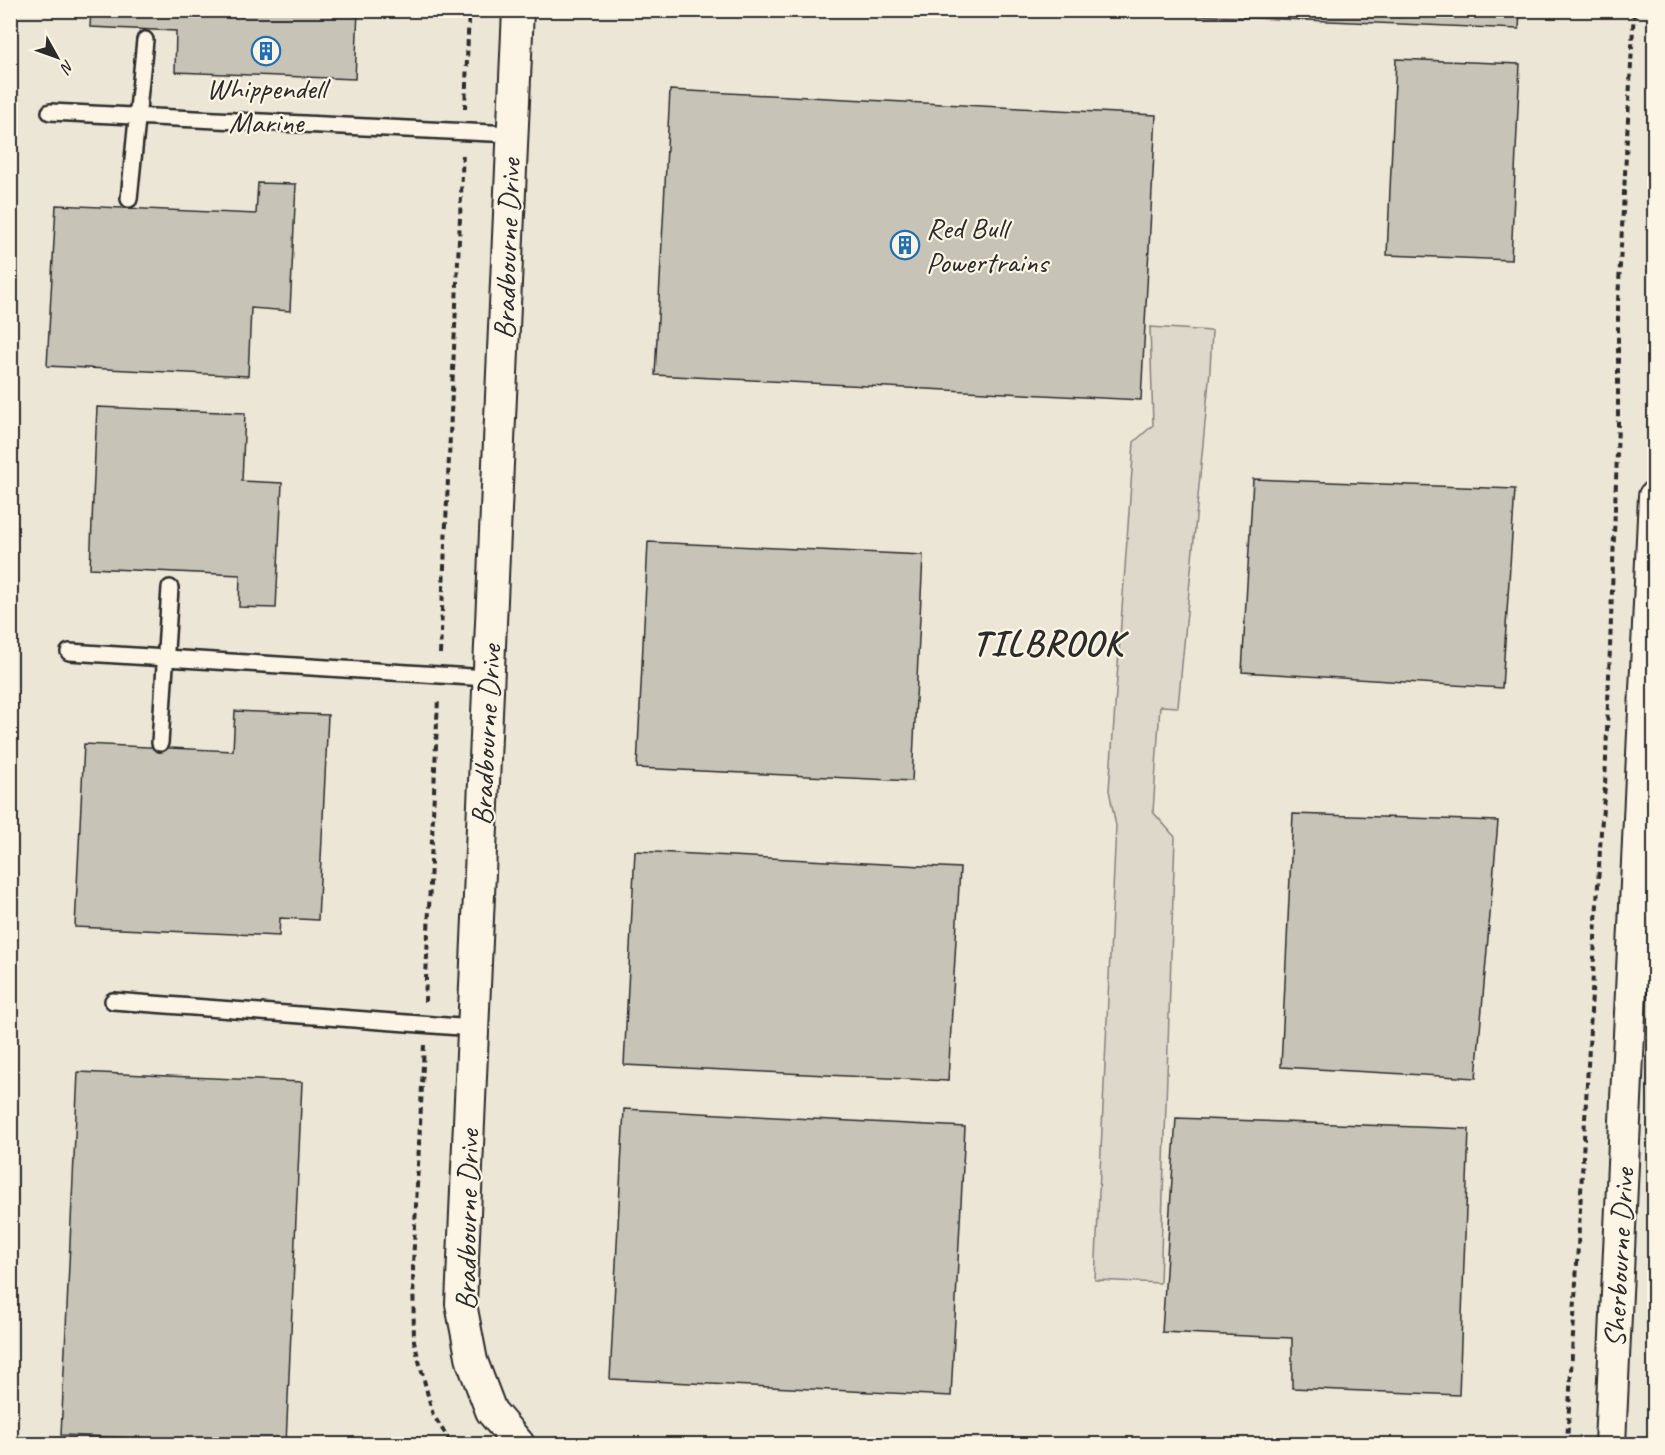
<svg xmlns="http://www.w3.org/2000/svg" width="1665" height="1455" font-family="Caveat,sans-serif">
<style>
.built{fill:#ece6d7}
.green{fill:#ded8ca;stroke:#84827a;stroke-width:1.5}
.building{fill:#c8c3b7;stroke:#2b2b2b;stroke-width:1.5}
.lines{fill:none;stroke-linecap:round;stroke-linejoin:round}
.lane-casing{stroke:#2b2b2b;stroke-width:20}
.street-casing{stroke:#2b2b2b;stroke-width:34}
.path{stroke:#2b2b2b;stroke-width:4;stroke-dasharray:6 4.5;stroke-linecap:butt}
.lane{stroke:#fcf5e5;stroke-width:15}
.street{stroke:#fcf5e5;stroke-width:30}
.labels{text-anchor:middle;stroke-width:4.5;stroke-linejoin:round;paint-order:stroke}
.poi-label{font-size:30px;fill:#2b2b2b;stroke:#fcf5e5}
.street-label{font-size:30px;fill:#2b2b2b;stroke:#fcf5e5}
.district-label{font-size:36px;font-weight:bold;letter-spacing:1.5px;fill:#2b2b2b;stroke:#fcf5e5}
</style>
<rect width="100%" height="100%" fill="#fcf5e5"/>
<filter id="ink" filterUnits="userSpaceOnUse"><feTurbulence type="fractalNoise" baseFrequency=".0167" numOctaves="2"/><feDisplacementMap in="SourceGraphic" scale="12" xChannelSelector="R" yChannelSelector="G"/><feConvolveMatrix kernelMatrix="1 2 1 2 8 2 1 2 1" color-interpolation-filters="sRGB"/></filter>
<g filter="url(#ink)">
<path class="built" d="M 16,11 L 1654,11 L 1654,1444 L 11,1444 L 11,754 Z"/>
<path class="green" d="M 1150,327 L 1212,331 L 1210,370 L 1178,707 L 1160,706 L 1153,812 L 1175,837 L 1160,1283 L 1095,1280 L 1116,826 L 1109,790 L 1134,442 L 1153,425 Z"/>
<path class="building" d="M 91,10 L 358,10 L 355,79 L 175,72 L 176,31 L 90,27 Z
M 1186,10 L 1520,10 L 1519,29 L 1186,15 Z
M 1396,59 L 1520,64 L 1511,260 L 1387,255 Z
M 670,90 L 1156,115 L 1141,400 L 655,375 Z
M 258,183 L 296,184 L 290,311 L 251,308 L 248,376 L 47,366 L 56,205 L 256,214 Z
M 97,407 L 245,413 L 242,481 L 282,483 L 276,608 L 239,607 L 240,575 L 90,568 Z
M 1253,479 L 1515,489 L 1502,688 L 1242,672 Z
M 648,542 L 923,555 L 912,781 L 637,768 Z
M 235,711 L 328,715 L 318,920 L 280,918 L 279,936 L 75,927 L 84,744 L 233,751 Z
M 1293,814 L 1498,821 L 1476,1078 L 1281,1067 Z
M 635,851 L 960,868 L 948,1081 L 624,1065 Z
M 78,1072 L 302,1082 L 286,1444 L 61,1435 Z
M 624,1109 L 965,1127 L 951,1396 L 610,1379 Z
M 1176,1118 L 1469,1129 L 1459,1395 L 1292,1388 L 1292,1338 L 1162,1332 Z"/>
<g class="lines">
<g class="lane-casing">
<path id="lane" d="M 50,112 L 512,134
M 129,199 L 145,40
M 69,652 L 488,678
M 160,743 L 170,588
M 113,1001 L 473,1028"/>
</g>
<g class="street-casing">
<path id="street" d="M 518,10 L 461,1304 L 472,1361 L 491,1411 L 519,1444
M 1610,1444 L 1654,496"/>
</g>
<path class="path" d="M 465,109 L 469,10
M 440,654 L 463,152
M 425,1002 L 438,698
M 424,1045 L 413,1265 L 414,1341 L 433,1415 L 452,1444
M 1567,1444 L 1601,831 L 1605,786 L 1618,425 L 1618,301 L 1634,10"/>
<use href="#lane" class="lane"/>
<use href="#street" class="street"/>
</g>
</g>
<defs>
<g id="building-ring" transform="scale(1.5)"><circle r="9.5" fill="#fcf5e5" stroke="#1f6fb2" stroke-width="1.5"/><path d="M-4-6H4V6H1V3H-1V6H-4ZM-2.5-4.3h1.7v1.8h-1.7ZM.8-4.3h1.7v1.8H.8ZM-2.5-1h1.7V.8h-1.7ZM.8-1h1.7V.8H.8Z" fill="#1f6fb2"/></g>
</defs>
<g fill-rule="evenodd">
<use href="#building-ring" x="266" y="51"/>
<use href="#building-ring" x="905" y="245"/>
</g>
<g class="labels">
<g class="poi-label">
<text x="266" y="98">Whippendell<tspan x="266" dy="34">Marine</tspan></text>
<text x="926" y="238" text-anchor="start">Red Bull<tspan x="926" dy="34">Powertrains</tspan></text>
</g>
<g class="street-label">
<text transform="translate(507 249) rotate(-88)" y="10">Bradbourne Drive</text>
<text transform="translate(486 735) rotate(-87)" y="10">Bradbourne Drive</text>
<text transform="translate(467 1220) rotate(-89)" y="10">Bradbourne Drive</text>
<text transform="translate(1619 1258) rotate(-87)" y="10">Sherbourne Drive</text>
</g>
<g class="district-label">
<text x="1048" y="655">TILBROOK</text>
</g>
</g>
<rect width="1665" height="1455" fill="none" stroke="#fcf5e5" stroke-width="36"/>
<rect x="18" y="18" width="1629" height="1419" fill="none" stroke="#2b2b2b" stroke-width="2" filter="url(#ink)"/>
<g transform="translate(57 57) rotate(130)" stroke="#fcf5e5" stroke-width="4.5" paint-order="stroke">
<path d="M0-4.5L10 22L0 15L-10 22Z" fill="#2b2b2b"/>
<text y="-9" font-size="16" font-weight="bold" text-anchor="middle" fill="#2b2b2b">N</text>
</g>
</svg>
